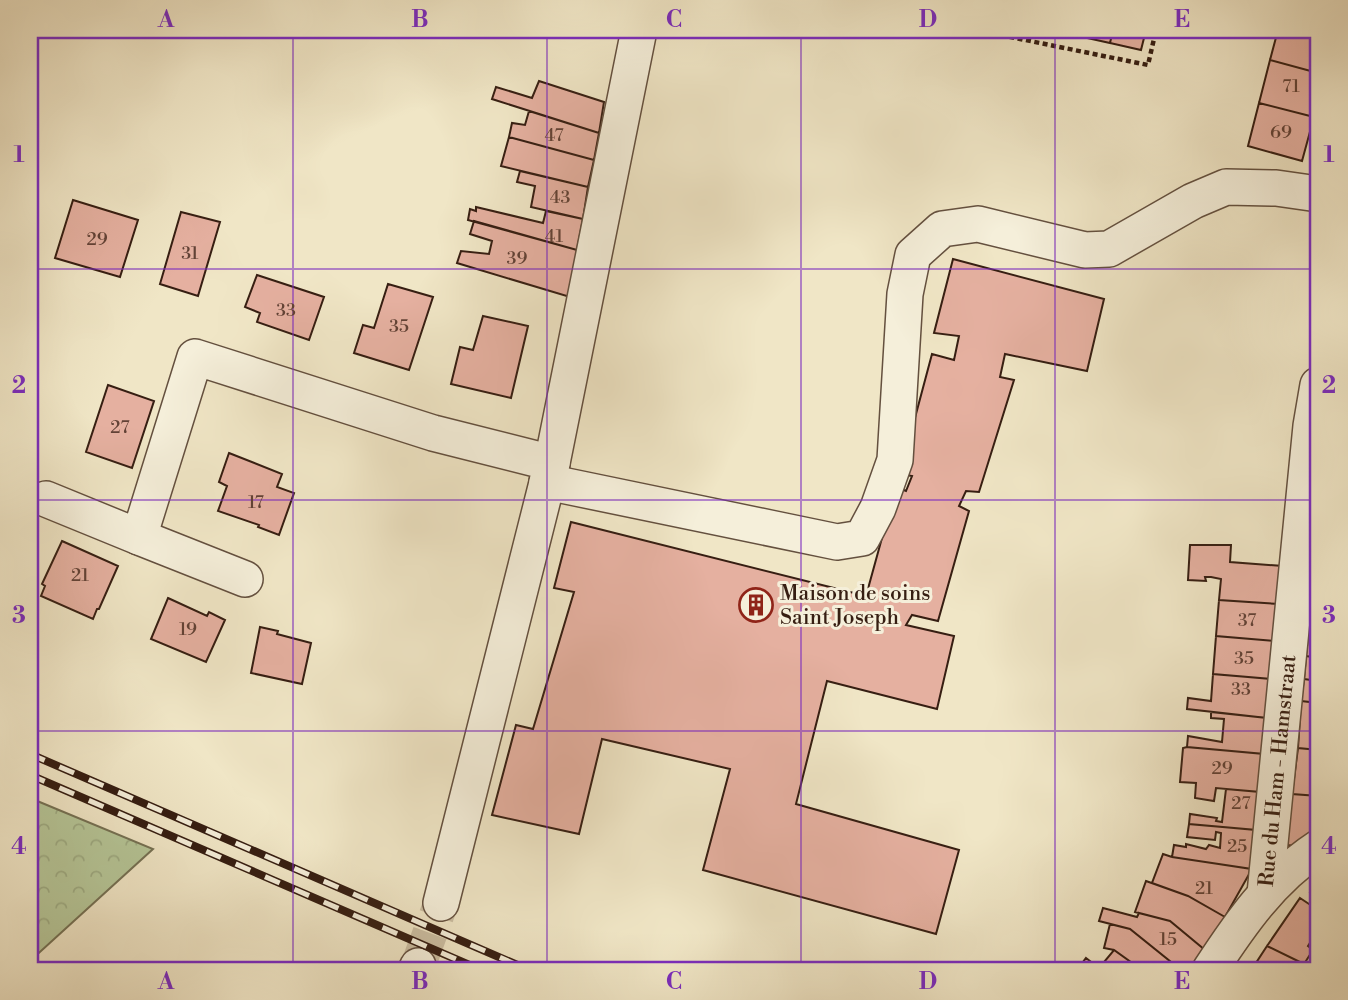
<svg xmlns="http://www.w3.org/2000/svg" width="1348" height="1000" font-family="'Libre Bodoni',serif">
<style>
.forest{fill:url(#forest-crowns);stroke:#767255;stroke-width:2}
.building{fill:#e5b0a0;stroke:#361e12;stroke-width:2}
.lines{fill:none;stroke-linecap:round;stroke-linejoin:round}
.minor-tunnel{stroke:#cbbea2;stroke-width:35;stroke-dasharray:35 18;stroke-linecap:butt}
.minor-casing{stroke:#64503f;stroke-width:38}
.path{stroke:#361e12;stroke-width:4.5;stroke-dasharray:5 3.5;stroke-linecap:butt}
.minor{stroke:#f5efda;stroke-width:35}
.rail-casing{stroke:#361e12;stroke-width:8}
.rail{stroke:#f5efda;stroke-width:5;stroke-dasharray:16;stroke-linecap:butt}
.grid{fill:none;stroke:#7b2cbf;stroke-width:2;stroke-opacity:0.55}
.labels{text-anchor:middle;stroke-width:6;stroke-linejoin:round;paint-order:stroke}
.number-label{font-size:18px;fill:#624236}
.poi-label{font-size:21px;fill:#361e12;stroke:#f5efda;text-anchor:start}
.street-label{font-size:21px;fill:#361e12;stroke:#f5efda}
.neatline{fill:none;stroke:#7b2cbf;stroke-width:2.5}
.grid-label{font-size:23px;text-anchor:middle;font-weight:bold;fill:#7b2cbf}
</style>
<defs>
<pattern id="forest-crowns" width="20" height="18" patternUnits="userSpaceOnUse" patternTransform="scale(1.75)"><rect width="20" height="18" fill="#b6c698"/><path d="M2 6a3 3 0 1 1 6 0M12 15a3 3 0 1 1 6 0" fill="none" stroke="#9daa82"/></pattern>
</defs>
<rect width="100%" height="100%" fill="#f0e6c6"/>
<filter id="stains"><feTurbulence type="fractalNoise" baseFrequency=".00286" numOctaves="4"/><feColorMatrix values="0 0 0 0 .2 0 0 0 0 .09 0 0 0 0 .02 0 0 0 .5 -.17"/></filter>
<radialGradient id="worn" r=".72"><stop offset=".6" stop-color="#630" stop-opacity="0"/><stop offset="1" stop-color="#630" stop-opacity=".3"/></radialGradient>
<path class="forest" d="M 30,798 L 153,849 L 30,961 Z"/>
<path class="building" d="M 1050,30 L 1079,30 L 1078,36 Z
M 1079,30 L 1113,30 L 1110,43 L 1078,36 Z
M 1113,30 L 1146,30 L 1141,50 L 1110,43 Z
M 1278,30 L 1318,30 L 1318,73 L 1270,60 Z
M 1270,60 L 1318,73 L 1318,100 L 1314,117 L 1259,103 Z
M 539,81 L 604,102 L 599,133 L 492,99 L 496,87 L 532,98 Z
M 1259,103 L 1314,117 L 1302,161 L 1248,146 Z
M 529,111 L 599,133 L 594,160 L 509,137 L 512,123 L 525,125 Z
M 509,137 L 594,160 L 588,187 L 501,166 Z
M 520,171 L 588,187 L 583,219 L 531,207 L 535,186 L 517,182 Z
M 73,200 L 138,220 L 120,277 L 55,258 Z
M 476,207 L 543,223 L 546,211 L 583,219 L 577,250 L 468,220 L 470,209 L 476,211 Z
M 181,212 L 220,222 L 198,296 L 160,284 Z
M 474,221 L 577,250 L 570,297 L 457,263 L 461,251 L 489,254 L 492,241 L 470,234 Z
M 953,259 L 1104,299 L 1087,371 L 1005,354 L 1000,377 L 1014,380 L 979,492 L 966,491 L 959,506 L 969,511 L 938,621 L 912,615 L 906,625 L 954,636 L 937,709 L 827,681 L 796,804 L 959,850 L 936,934 L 703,870 L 730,769 L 602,739 L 579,834 L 492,815 L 516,725 L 533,729 L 574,592 L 554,588 L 571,522 L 866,596 L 896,487 L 906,491 L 912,476 L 900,474 L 932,354 L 954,360 L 959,336 L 934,333 Z
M 257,275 L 324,297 L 309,340 L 257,322 L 260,313 L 245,307 Z
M 388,284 L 433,297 L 409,370 L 354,353 L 363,325 L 374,328 Z
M 483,316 L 528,326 L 511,398 L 451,384 L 460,347 L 473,350 Z
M 108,385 L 154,401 L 132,468 L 86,452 Z
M 229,453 L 282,474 L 277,487 L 294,493 L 279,535 L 258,527 L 259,525 L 218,511 L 227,486 L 219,482 Z
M 62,541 L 118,566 L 99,609 L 97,609 L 93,619 L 41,596 L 45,586 L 42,584 Z
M 1190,545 L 1231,545 L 1230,562 L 1283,566 L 1279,604 L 1219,600 L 1221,579 L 1211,577 L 1205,577 L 1206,581 L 1188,580 Z
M 1316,565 L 1318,565 L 1318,611 L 1311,610 Z
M 168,598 L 207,616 L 209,612 L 225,620 L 206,662 L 151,639 Z
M 1219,600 L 1279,604 L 1275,641 L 1216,636 Z
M 1311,610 L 1318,611 L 1318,658 L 1306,656 Z
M 260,627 L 278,631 L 277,634 L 311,643 L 302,684 L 251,673 Z
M 1216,636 L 1275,641 L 1271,679 L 1213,674 Z
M 1306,656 L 1318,658 L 1318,681 L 1304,679 Z
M 1213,674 L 1271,679 L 1267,718 L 1187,709 L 1188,698 L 1211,701 Z
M 1304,679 L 1318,681 L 1318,703 L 1301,701 Z
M 1301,701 L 1318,703 L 1318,750 L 1298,748 Z
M 1211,712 L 1267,718 L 1264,754 L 1187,747 L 1188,736 L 1222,742 L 1224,719 L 1211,718 Z
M 1187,747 L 1264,754 L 1260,792 L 1216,788 L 1214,801 L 1195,798 L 1196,783 L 1180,782 L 1183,748 Z
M 1298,748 L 1318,750 L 1318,796 L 1292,794 Z
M 1226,789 L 1260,792 L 1256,830 L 1189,824 L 1190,814 L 1217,818 L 1216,821 L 1222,822 Z
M 1292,794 L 1318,796 L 1318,838 L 1305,847 L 1286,845 Z
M 1189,824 L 1256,830 L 1252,869 L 1172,857 L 1174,845 L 1186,847 L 1186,844 L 1206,849 L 1209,845 L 1220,848 L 1221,833 L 1216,832 L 1215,840 L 1187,837 Z
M 1163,854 L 1172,857 L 1252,869 L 1225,917 L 1188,896 L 1152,883 Z
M 1316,866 L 1318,867 L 1318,894 L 1310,892 Z
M 1146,881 L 1188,896 L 1225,917 L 1205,950 L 1170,921 L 1135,912 Z
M 1300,898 L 1318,910 L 1318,930 L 1308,946 L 1313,950 L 1304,964 L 1267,946 Z
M 1103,908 L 1137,917 L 1139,913 L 1170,921 L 1205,950 L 1188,970 L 1181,970 L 1130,929 L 1099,921 Z
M 1110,924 L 1130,929 L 1181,970 L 1142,970 L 1114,950 L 1104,948 Z
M 1267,946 L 1304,964 L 1313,970 L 1261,970 L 1254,966 Z
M 1114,950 L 1142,970 L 1102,970 L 1099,968 Z
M 1086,958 L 1099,968 L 1102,970 L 1077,970 Z"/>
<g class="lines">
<path class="minor-tunnel" d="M 418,966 L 441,903"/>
<g class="minor-casing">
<g id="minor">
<path d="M 547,482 L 837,542 L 862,538 L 878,508 L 895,460 L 905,294 L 913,255 L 942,229 L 978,224 L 1085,250 L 1109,249 L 1193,201 L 1226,187 L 1276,188 L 1318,194"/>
<path d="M 46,499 L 139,537 L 195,357 L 433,433 L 552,463"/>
<path d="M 139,537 L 245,579"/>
<path id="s1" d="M 1265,894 L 1311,426 L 1318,385"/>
<path d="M 441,903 L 552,463 L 639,30"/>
<path d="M 416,970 L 418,966"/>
<path d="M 1210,970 C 1240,924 1271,879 1318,848"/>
</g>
</g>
<path class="path" d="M 976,30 L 1148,65 L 1156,30"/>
<use href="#minor" class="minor"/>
<g class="rail-casing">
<path id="rail" d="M 30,754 L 529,970
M 30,775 L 481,970"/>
</g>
<use href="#rail" class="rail"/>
</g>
<path class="grid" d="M 293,30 L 293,970M 547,30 L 547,970M 801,30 L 801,970M 1055,30 L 1055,970M 30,269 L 1318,269M 30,500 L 1318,500M 30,731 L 1318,731"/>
<defs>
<g id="building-ring" transform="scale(1.75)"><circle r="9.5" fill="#f5efda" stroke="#8f2418" stroke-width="1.5"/><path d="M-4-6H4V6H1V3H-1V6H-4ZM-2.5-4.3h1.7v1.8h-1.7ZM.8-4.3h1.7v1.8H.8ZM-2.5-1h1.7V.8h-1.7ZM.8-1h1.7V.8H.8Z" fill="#8f2418"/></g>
</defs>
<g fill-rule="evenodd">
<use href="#building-ring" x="756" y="605"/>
</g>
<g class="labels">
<g class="number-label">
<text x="1291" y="92">71</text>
<text x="1281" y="138">69</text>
<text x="554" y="141">47</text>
<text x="560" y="203">43</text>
<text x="554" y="242">41</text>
<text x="97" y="245">29</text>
<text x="190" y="259">31</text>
<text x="517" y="264">39</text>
<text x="286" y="316">33</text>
<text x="399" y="332">35</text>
<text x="120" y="433">27</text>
<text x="256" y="508">17</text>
<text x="80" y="581">21</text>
<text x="1247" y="626">37</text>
<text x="188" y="635">19</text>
<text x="1244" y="664">35</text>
<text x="1241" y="695">33</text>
<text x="1222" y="774">29</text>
<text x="1241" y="809">27</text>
<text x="1237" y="852">25</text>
<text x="1204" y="894">21</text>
<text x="1168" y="945">15</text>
</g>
<g class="poi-label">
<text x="780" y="600">Maison de soins<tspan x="780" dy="24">Saint Joseph</tspan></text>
</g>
<g class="street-label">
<text dy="7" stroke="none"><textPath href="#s1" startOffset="124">Rue du Ham - Hamstraat</textPath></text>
</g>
</g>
<rect width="1348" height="1000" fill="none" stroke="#f0e6c6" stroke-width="77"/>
<rect x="38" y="38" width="1272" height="924" class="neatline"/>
<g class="grid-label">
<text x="166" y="27">A</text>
<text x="420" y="27">B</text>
<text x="674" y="27">C</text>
<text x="928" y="27">D</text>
<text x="1182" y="27">E</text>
<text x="19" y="162">1</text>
<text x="1329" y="162">1</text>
<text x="19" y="393">2</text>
<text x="1329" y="393">2</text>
<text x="19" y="623">3</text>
<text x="1329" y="623">3</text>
<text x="19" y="854">4</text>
<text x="1329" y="854">4</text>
<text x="166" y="989">A</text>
<text x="420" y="989">B</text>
<text x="674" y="989">C</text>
<text x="928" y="989">D</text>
<text x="1182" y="989">E</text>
</g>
<rect width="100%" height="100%" filter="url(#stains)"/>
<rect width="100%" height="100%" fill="url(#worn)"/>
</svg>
